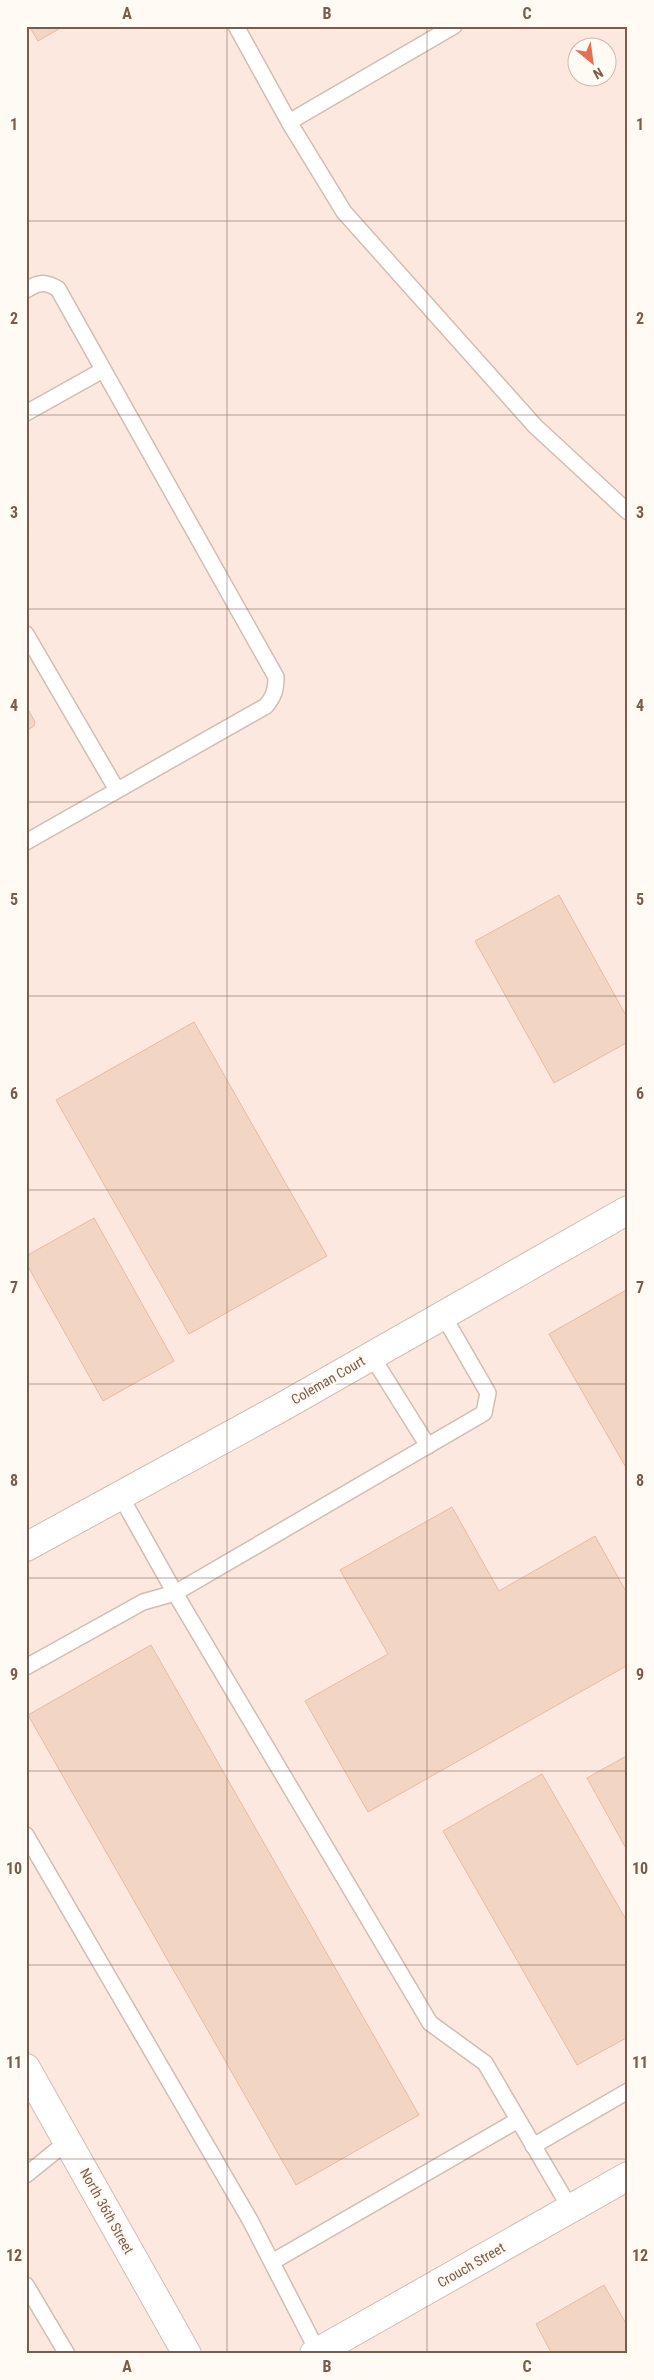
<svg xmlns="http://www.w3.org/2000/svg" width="654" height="2380" font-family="'Roboto Condensed',sans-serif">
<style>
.commercial{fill:#fde8e0;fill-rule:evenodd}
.building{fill:#f3d5c3;stroke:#e6bba3}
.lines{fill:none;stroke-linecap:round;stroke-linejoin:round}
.service-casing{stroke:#d1beb0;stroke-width:18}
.minor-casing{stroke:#d1beb0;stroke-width:30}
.service{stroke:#fff;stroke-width:15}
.minor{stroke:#fff;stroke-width:28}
.grid{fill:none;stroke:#7a5c4d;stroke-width:1;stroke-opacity:0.55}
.labels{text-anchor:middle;stroke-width:5;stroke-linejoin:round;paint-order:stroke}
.street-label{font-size:14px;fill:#7a5c4d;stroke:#fffaf3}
.neatline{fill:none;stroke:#7a5c4d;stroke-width:2}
.grid-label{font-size:16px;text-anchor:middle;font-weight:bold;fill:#7a5c4d}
</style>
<rect width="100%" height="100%" fill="#fdf6ec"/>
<path class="commercial" d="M 26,26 L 628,26 L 628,2354 L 26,2354 ZM 576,48 L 606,48 L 606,78 L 576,78 Z"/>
<path class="building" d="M 29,26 L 64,26 L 38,41 Z
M 26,706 L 35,722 L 34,726 L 26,731 Z
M 559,895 L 628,1019 L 628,1042 L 554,1083 L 475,941 Z
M 194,1022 L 327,1256 L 189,1334 L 56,1100 Z
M 94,1218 L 174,1361 L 103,1401 L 26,1263 L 26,1256 Z
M 628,1289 L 628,1471 L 549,1334 Z
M 452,1507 L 499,1591 L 595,1536 L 628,1595 L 628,1665 L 368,1812 L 305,1701 L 388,1654 L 340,1570 Z
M 151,1645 L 419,2115 L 296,2185 L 28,1715 Z
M 628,1755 L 628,1852 L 587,1778 Z
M 542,1774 L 628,1923 L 628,2037 L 577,2065 L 443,1831 Z
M 604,2285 L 628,2327 L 628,2354 L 552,2354 L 536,2324 Z"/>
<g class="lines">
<g class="service-casing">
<path id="service" d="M 236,26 L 289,122 L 344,212 L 535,426 L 628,512
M 289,122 L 454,26
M 26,290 C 39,282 45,281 58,289 L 276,677 C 276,690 274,696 266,706 L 26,842
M 26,413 L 103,370
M 26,634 L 117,790
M 371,1355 L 428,1446
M 120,1495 L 175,1593 L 430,2023 L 485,2063 L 570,2208
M 26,1667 L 143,1602 L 175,1593 L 484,1413 L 488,1393 L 443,1315
M 26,1835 L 250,2220 L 318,2352
M 533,2146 L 628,2091
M 26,2175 L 68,2141
M 272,2262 L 518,2120
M 26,2285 L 67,2354"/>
</g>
<g class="minor-casing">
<path id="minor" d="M 26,1547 L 282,1407 L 628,1210
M 26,2068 L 187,2354
M 314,2354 L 628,2176"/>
</g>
<use href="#service" class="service"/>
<use href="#minor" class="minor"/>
</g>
<path class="grid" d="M 227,26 L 227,2354M 427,26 L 427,2354M 26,221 L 628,221M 26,415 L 628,415M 26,609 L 628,609M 26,802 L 628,802M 26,996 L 628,996M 26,1190 L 628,1190M 26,1384 L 628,1384M 26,1578 L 628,1578M 26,1771 L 628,1771M 26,1965 L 628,1965M 26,2159 L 628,2159"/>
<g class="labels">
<g class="street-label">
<text transform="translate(328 1380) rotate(-30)" y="5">Coleman Court</text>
<text transform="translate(107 2211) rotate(61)" y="5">North 36th Street</text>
<text transform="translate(471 2265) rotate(-30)" y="5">Crouch Street</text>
</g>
</g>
<rect width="654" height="2380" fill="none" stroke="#fffaf3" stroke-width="55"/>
<g transform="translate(592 62) rotate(151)"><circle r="24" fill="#fffaf3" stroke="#cabbb1"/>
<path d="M0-4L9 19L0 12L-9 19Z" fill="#e76f51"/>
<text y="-8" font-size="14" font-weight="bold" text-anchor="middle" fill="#7a5c4d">N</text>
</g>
<rect x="28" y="28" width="598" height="2324" class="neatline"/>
<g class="grid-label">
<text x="127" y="19">A</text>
<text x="327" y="19">B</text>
<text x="527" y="19">C</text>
<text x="14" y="130">1</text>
<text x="640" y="130">1</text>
<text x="14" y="324">2</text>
<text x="640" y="324">2</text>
<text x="14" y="518">3</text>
<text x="640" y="518">3</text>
<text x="14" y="711">4</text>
<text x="640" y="711">4</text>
<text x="14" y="905">5</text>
<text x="640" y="905">5</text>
<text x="14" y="1099">6</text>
<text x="640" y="1099">6</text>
<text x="14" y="1293">7</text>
<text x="640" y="1293">7</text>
<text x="14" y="1486">8</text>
<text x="640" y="1486">8</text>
<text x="14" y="1680">9</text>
<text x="640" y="1680">9</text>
<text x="14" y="1874">10</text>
<text x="640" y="1874">10</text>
<text x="14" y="2068">11</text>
<text x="640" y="2068">11</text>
<text x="14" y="2261">12</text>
<text x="640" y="2261">12</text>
<text x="127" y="2372">A</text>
<text x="327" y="2372">B</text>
<text x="527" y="2372">C</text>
</g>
</svg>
